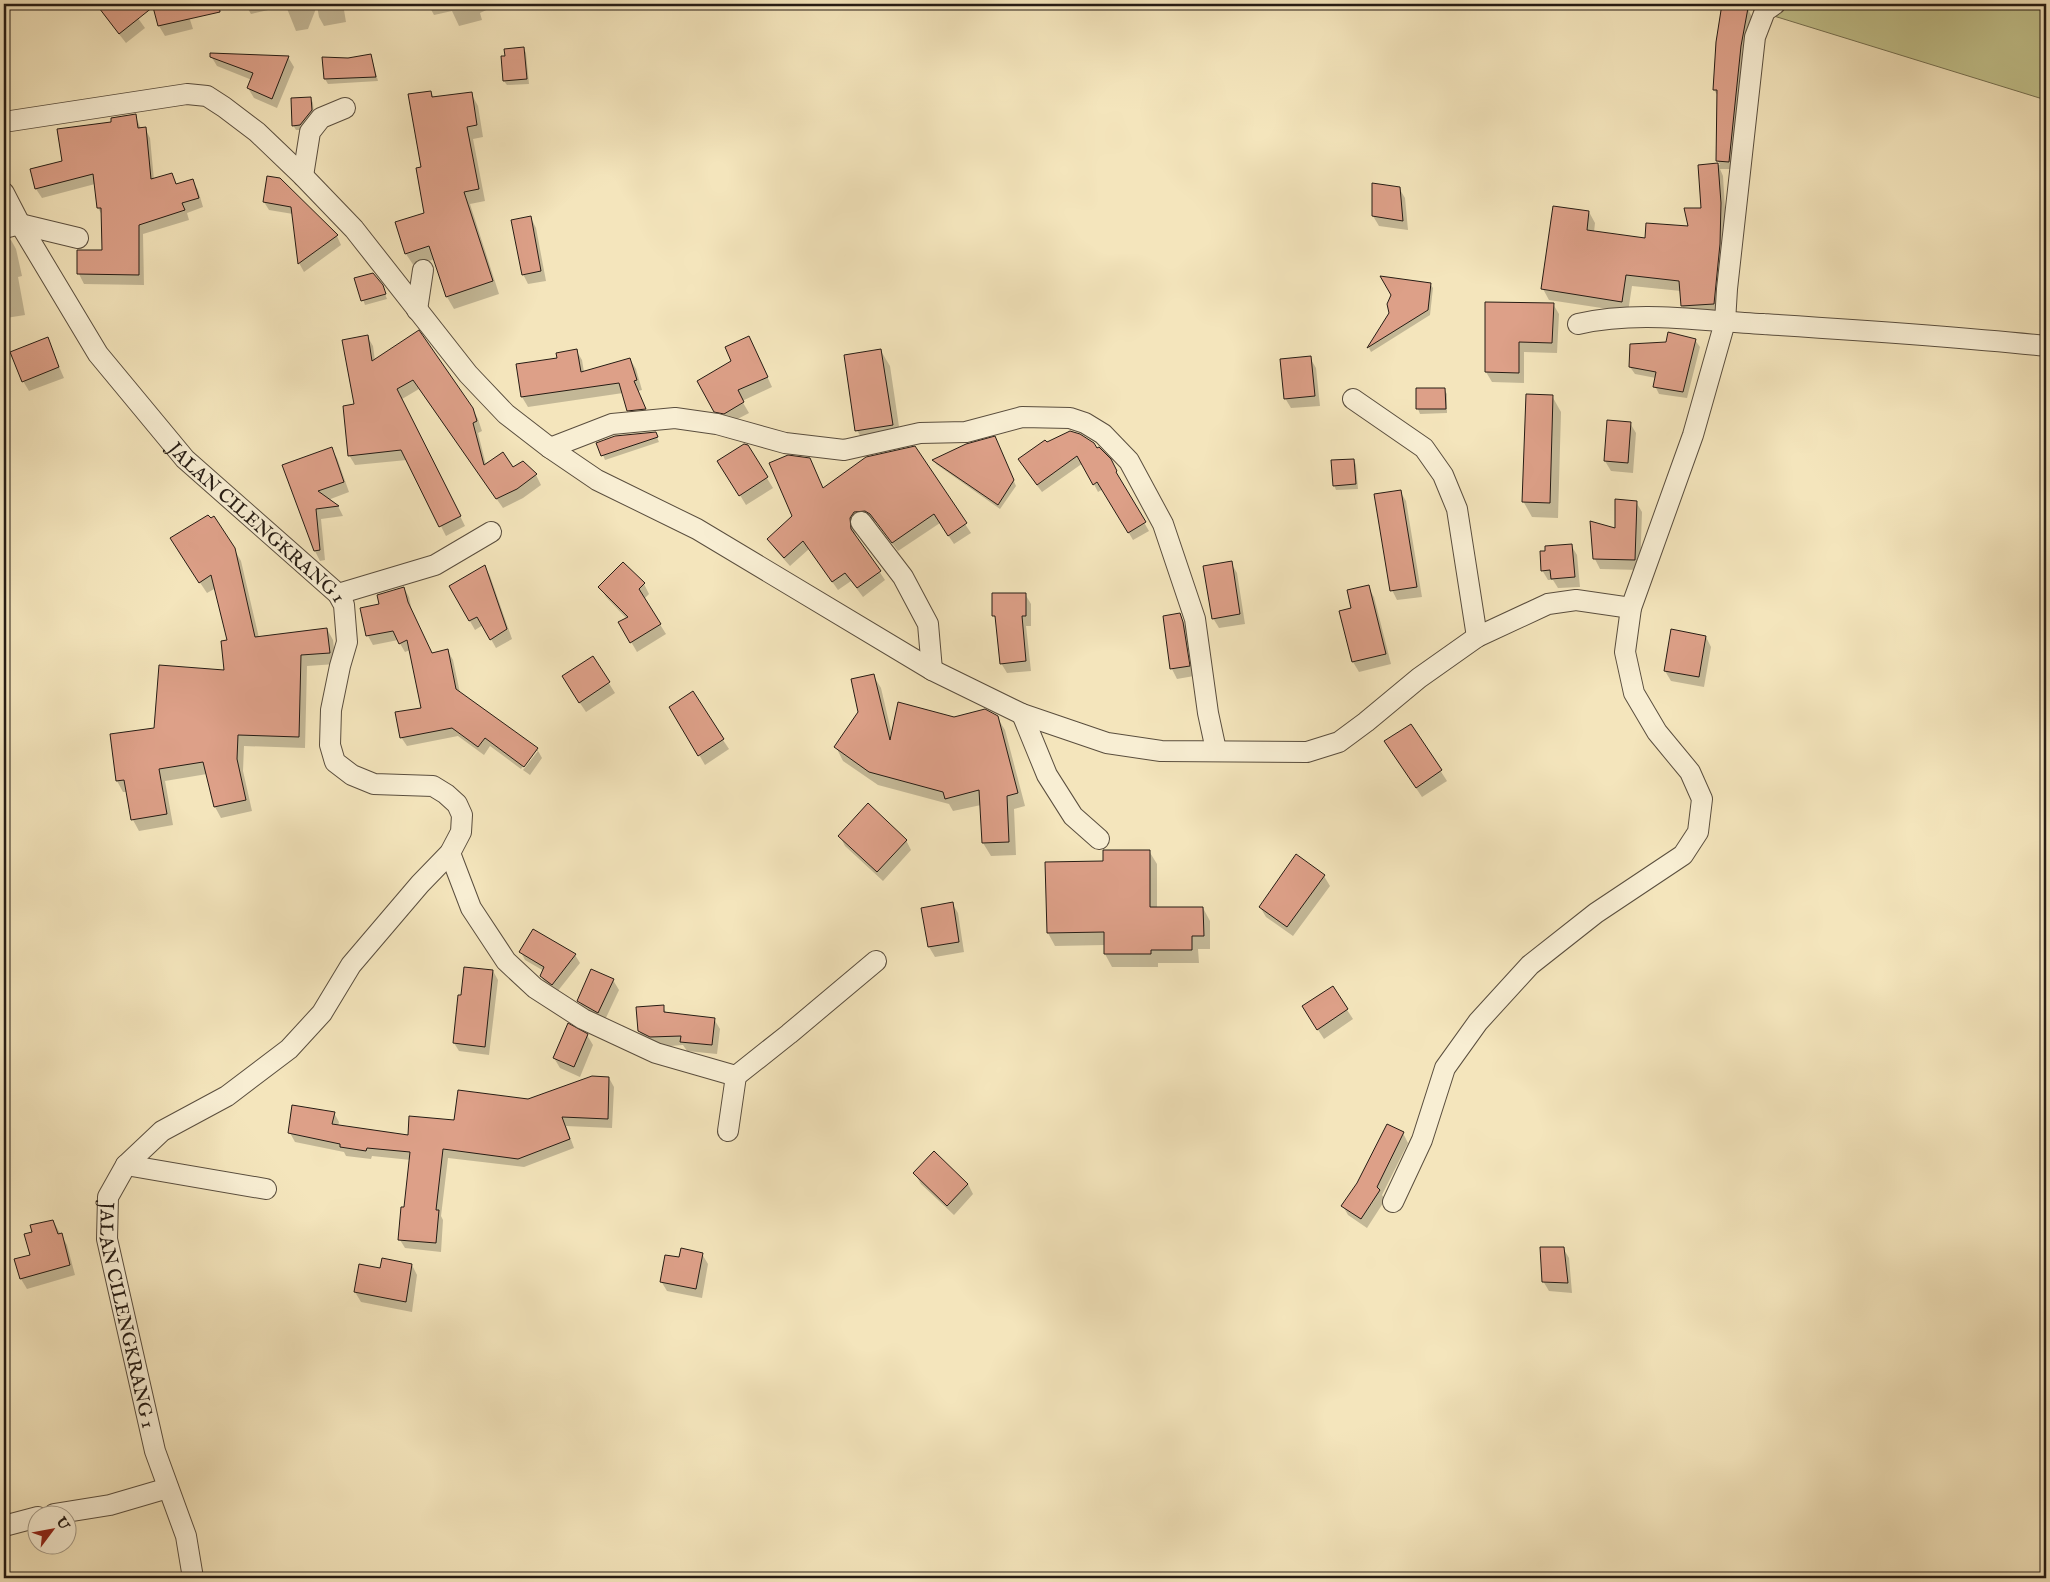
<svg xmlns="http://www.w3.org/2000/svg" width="2050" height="1582" font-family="'IM FELL English',serif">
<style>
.green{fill:#c2c28c;stroke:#746f50}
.shadow{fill:#0003}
.building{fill:#dda088;stroke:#261c14}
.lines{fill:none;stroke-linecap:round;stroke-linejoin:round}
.minor-casing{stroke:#5a4e3e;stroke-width:22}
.minor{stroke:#f8eed3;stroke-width:20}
.labels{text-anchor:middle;stroke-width:4;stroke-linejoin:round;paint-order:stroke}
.street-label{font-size:19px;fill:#261c14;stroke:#f8eed3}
</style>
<rect width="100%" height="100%" fill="#f4e5bc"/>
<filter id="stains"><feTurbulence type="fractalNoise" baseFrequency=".004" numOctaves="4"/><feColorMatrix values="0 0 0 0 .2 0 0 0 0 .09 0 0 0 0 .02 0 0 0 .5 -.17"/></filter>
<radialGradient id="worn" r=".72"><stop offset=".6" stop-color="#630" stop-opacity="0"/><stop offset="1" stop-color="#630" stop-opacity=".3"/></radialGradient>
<path class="green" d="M 1735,4 L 2046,4 L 2046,100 Z"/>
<path class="shadow" d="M 100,4 L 128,4 L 145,28 L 126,43 L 104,15 L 98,5 Z
M 158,4 L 185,4 L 193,29 L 165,36 L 159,26 L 154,5 Z
M 245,4 L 343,4 L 346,22 L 324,26 L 319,17 L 317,6 L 308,29 L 296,31 L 286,6 L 251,14 Z
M 428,4 L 499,4 L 480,13 L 482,20 L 459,26 L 452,11 L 434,15 Z
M 1748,9 L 1752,17 L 1733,169 L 1720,169 L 1723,176 L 1726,225 L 1720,314 L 1689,317 L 1682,306 L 1681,291 L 1632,286 L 1628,312 L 1549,300 L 1543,289 L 1589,212 L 1595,223 L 1594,232 L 1646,240 L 1689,228 L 1703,210 L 1699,166 L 1720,165 L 1718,161 L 1718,96 L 1714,90 Z
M 524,49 L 526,53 L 529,84 L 507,85 L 504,81 L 506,57 Z
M 371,55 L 378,81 L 328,84 L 325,79 L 323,59 L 348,59 Z
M 211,56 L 288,57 L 294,67 L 277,108 L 254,98 L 248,88 L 252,80 L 217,66 Z
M 431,92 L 434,98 L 471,93 L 478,106 L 483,137 L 473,139 L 485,201 L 470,204 L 499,294 L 454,309 L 447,297 L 435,259 L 414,266 L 406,254 L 396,223 L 426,214 L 423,168 Z
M 311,99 L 313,103 L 314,116 L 303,130 L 296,130 L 293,125 Z
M 135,115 L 141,129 L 145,128 L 150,138 L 154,180 L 171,174 L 177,185 L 192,180 L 198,190 L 203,207 L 187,213 L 189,220 L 143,234 L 144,285 L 84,284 L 79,274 L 78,251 L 103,252 L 102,215 L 98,208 L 95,184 L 42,198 L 36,189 L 31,170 L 63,162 L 113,123 Z
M 279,179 L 337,236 L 341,245 L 304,272 L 299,263 L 293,214 L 269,210 L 264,202 Z
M 1399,188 L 1405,198 L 1408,230 L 1379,226 L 1373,216 Z
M 531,218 L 536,228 L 546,281 L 528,284 L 523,274 Z
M 4,240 L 11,240 L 16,249 L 22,276 L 18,277 L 25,315 L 6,318 L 4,314 Z
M 356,279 L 382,286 L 387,299 L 365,305 Z
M 1430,284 L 1433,288 L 1430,315 L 1371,352 L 1369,348 L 1390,313 L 1393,295 Z
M 1487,303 L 1553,304 L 1559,314 L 1557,353 L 1524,352 L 1524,383 L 1492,382 L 1486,372 Z
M 367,336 L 373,346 L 375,361 L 472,408 L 478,419 L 482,431 L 478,433 L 486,465 L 513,468 L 523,462 L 536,475 L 541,485 L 523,498 L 503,508 L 419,389 L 402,399 L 465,526 L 446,536 L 407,460 L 355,465 L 349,455 Z
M 47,339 L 64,378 L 29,391 L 23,381 Z
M 1695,340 L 1700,347 L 1687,398 L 1659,394 L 1655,386 L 1656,378 L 1635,374 L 1630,367 Z
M 754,348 L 772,387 L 742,401 L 749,413 L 730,423 L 721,421 L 698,381 Z
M 576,350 L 582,360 L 584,372 L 630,359 L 636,369 L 642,390 L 638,391 L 650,419 L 634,420 L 629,410 L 623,393 L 528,407 L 522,397 L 518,365 L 558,359 Z
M 881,351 L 890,366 L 901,440 L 865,445 L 857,430 Z
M 1310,358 L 1316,368 L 1320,406 L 1291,408 L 1285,398 Z
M 1444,389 L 1447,394 L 1447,413 L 1420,414 L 1418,409 Z
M 1552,396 L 1561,412 L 1558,518 L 1532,517 L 1523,501 Z
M 1630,423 L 1636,433 L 1633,473 L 1611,471 L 1605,461 Z
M 655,433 L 659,442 L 605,460 L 598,443 Z
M 997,443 L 1016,486 L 1000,509 L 936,464 L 934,460 Z
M 1046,444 L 1097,450 L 1110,460 L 1119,480 L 1149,531 L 1133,540 L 1103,489 L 1098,492 L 1083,463 L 1042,492 L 1024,468 Z
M 747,446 L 773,488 L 746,505 L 725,471 Z
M 331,448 L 337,458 L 349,492 L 328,500 L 338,506 L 343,516 L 321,519 L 325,560 L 320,561 L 315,551 L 283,466 Z
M 914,448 L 971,533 L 954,544 L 940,523 L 898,551 L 877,523 L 871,520 L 854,527 L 856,537 L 885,580 L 863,597 L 851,581 L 838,590 L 809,549 L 790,566 L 774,548 L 769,539 L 794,517 L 809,459 L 823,489 Z
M 1354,460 L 1356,465 L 1358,489 L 1336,490 L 1334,485 Z
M 1400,491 L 1406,501 L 1422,597 L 1397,600 L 1392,590 Z
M 1636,502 L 1642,512 L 1640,570 L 1600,569 L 1595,559 L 1592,522 L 1616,530 Z
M 1571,545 L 1577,555 L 1580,587 L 1558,588 L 1553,580 L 1548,580 L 1542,570 Z
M 234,549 L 241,561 L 259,638 L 327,629 L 333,640 L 336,664 L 307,666 L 305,748 L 244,746 L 243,771 L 252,811 L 221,818 L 215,807 L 207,774 L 165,781 L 173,825 L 139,831 L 133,820 L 127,792 L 123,792 L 117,781 L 155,729 L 226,671 L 228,641 L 216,588 L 207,593 L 178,550 Z
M 1231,563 L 1237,573 L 1245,624 L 1219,628 L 1213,618 Z
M 485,567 L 490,576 L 512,639 L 496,648 L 483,625 L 475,630 L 450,586 Z
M 644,584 L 649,594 L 644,599 L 666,634 L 637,652 L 620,623 L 627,619 L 606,597 L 600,587 Z
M 1368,587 L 1374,597 L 1391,664 L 1359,672 L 1353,662 L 1353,609 Z
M 404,588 L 409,597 L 412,612 L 432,654 L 448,651 L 453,660 L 460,693 L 537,749 L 542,758 L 530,775 L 523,770 L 538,751 L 535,751 L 521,769 L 490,746 L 484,755 L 458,736 L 407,746 L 401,737 L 423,709 L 410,650 L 405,652 L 398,640 L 373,645 L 368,636 L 362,609 L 380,605 Z
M 1025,594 L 1031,604 L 1031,626 L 1026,626 L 1031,671 L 1007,673 L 1001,663 L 996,620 L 994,616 Z
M 1180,614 L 1188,633 L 1194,676 L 1177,679 L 1172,669 L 1164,617 Z
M 1672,631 L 1706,637 L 1711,647 L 1704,687 L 1671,681 L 1665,671 Z
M 593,658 L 615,693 L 586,712 L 569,687 Z
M 873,675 L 881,688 L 892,735 L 954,718 L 997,717 L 1005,730 L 1025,806 L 1014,809 L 1016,855 L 991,856 L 983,843 L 981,805 L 953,811 L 949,804 L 878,785 L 843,761 L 836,747 L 860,712 Z
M 671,707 L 723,740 L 729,749 L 705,765 Z
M 1411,725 L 1447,781 L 1422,797 L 1392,752 Z
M 840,836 L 906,840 L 911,850 L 883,881 L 845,846 Z
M 1149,851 L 1157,864 L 1157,908 L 1203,908 L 1210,921 L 1210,949 L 1198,949 L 1199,963 L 1158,963 L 1158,967 L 1112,967 L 1105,954 L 1105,945 L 1055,946 L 1048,933 L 1104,862 Z
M 1324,876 L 1330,886 L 1293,936 L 1266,917 L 1260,907 Z
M 952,903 L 958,913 L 964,952 L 935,957 L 929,947 L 922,909 Z
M 534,930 L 575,955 L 580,963 L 557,992 L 546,985 L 541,976 L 544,971 L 525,960 L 521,952 Z
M 493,971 L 498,980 L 489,1055 L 459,1051 L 454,1043 L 462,997 Z
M 613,980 L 619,990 L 604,1022 L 585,1011 L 579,1001 Z
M 1332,987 L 1353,1019 L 1324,1039 L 1309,1016 Z
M 663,1007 L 667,1014 L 714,1019 L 720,1029 L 717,1054 L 687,1051 L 683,1045 L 657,1047 L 645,1041 L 639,1031 Z
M 587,1035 L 593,1045 L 580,1077 L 560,1068 L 554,1058 Z
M 609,1078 L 614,1087 L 612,1128 L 566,1126 L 574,1148 L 524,1167 L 448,1158 L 441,1216 L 443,1220 L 441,1252 L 405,1248 L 400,1240 L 411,1160 L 372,1156 L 371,1159 L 346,1156 L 344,1152 L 295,1142 L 290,1133 L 334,1113 L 339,1122 L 338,1126 L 409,1136 L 529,1100 Z
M 1403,1133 L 1408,1143 L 1382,1195 L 1385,1200 L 1367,1228 L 1348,1215 L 1343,1206 Z
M 915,1174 L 968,1184 L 973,1194 L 954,1215 L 921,1184 Z
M 53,1221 L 67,1245 L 75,1275 L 27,1289 L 21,1279 L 16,1260 L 32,1256 L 33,1233 Z
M 1563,1248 L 1569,1258 L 1572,1293 L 1549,1291 L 1543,1281 Z
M 702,1254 L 708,1264 L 702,1298 L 667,1291 L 661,1281 L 680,1259 Z
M 412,1265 L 417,1275 L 412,1312 L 361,1302 L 355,1292 L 381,1269 Z"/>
<path class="building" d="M 96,4 L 219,4 L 220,12 L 158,26 L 153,7 L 119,34 Z
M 1722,4 L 1748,8 L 1741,46 L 1729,162 L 1716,161 L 1717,90 L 1713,90 L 1716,42 Z
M 524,47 L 527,79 L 503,81 L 501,56 L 505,56 L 504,49 Z
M 210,53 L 289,56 L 272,99 L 247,88 L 253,73 L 210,57 Z
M 371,54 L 376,77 L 324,79 L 322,57 L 348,58 Z
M 431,91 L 432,97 L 472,92 L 477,125 L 467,127 L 479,189 L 464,192 L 493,281 L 446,297 L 429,246 L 405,254 L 395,222 L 424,213 L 416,168 L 421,167 L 408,94 Z
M 311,97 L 312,110 L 300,125 L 292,126 L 291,98 Z
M 136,114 L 138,128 L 146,127 L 151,179 L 172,173 L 176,184 L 193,179 L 199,198 L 182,203 L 185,210 L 139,225 L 139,275 L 77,274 L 77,250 L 102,250 L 101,208 L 97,208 L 93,174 L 35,189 L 30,169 L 62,161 L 57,129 L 111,122 L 111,118 Z
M 1718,163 L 1721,203 L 1720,244 L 1714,304 L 1681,306 L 1679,281 L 1626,275 L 1622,302 L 1541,289 L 1553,206 L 1589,211 L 1587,230 L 1645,238 L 1646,223 L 1688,226 L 1684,208 L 1701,208 L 1698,165 Z
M 267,176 L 280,178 L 338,235 L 298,264 L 291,207 L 263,202 Z
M 1372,183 L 1400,187 L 1403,221 L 1372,216 Z
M 531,216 L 541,271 L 522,275 L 511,220 Z
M 373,273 L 383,285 L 386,294 L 361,301 L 354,278 Z
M 1380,276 L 1431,283 L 1428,310 L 1367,348 L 1389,313 L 1387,304 L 1391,295 Z
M 1485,302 L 1554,303 L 1552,343 L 1519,342 L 1519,373 L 1485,372 Z
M 419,330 L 473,408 L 477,421 L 473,423 L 484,465 L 503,452 L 513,467 L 523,461 L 537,474 L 517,489 L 496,499 L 413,380 L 397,389 L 461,516 L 439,527 L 401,450 L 348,456 L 343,406 L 354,404 L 342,340 L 368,335 L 372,361 Z
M 1668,332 L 1696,339 L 1683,392 L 1653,387 L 1656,372 L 1629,367 L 1630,344 L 1666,342 Z
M 749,336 L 768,377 L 738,390 L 744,402 L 724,414 L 714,412 L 697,381 L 731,361 L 725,347 Z
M 48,337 L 59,367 L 22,382 L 10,352 Z
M 577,349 L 581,372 L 630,358 L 637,380 L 634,381 L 646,409 L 627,411 L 619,383 L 521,397 L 516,364 L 557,358 L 556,353 Z
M 881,349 L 893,425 L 855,431 L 844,355 Z
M 1311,356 L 1315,396 L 1284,399 L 1280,359 Z
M 1416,388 L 1445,388 L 1446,409 L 1416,409 Z
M 1526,394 L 1553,395 L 1550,503 L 1522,502 Z
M 1607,420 L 1631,422 L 1628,463 L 1604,461 Z
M 1070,431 L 1080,434 L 1094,443 L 1097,448 L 1099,447 L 1111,459 L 1117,471 L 1116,472 L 1146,522 L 1128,533 L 1097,482 L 1093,485 L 1077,456 L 1037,485 L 1018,459 L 1045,440 L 1047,442 Z
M 656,432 L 658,437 L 601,456 L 596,443 L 615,436 Z
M 995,436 L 1014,480 L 998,505 L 932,460 L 966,444 Z
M 744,444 L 748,445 L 768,477 L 739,496 L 717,461 Z
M 915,446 L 967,523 L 948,536 L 934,514 L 892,543 L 870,514 L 865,511 L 854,512 L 850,518 L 851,529 L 881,571 L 857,588 L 845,573 L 832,582 L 803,541 L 784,558 L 767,539 L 792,516 L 769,463 L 788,455 L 810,458 L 823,488 L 866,457 Z
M 332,447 L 344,482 L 318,491 L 339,506 L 316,509 L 320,550 L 314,551 L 282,465 Z
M 1354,459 L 1356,484 L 1333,486 L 1331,460 Z
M 1401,490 L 1417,587 L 1390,591 L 1374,494 Z
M 1615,499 L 1637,501 L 1635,560 L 1593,559 L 1590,521 L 1615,528 Z
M 208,515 L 211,518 L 214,516 L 235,548 L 255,637 L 327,628 L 330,653 L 301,655 L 299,737 L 238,735 L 237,759 L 246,800 L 214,807 L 203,762 L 159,769 L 167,814 L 131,820 L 124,780 L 116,781 L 110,734 L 154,728 L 159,665 L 224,670 L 221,641 L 227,640 L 211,575 L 199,583 L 170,538 Z
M 1572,544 L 1575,577 L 1551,579 L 1550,570 L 1541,571 L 1540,551 L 1545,551 L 1545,546 Z
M 1232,561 L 1240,614 L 1212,619 L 1203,566 Z
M 623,562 L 645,583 L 639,589 L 661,624 L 630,643 L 618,622 L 628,617 L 598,587 Z
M 485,565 L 507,629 L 490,640 L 477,617 L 469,621 L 449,586 Z
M 1369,585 L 1386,654 L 1352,662 L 1339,611 L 1351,608 L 1347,590 Z
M 404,587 L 408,602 L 432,653 L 448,649 L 456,689 L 538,748 L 524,767 L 485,738 L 478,747 L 452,728 L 400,738 L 395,712 L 421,708 L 407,640 L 399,644 L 393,631 L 366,636 L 360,608 L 379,604 L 377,595 Z
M 992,593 L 1026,593 L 1026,616 L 1022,616 L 1026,661 L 1000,664 L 995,616 L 992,616 Z
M 1180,613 L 1183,622 L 1190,666 L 1170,669 L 1163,616 Z
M 1671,629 L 1706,636 L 1699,677 L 1664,671 Z
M 593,656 L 610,682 L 579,703 L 562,676 Z
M 874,674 L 890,740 L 898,702 L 954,717 L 985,709 L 998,716 L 1018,793 L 1007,796 L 1009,842 L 982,843 L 979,790 L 945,799 L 943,792 L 869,772 L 834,747 L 858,712 L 851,679 Z
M 693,691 L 724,739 L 698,756 L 669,707 Z
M 1411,724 L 1442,770 L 1416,788 L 1384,741 Z
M 868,803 L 907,840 L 877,872 L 838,836 Z
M 1103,850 L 1150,850 L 1150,907 L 1203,907 L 1204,936 L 1192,936 L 1192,950 L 1151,950 L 1151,954 L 1104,954 L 1104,932 L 1047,933 L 1045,862 L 1103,861 Z
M 1296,854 L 1325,875 L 1287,927 L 1259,907 Z
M 953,902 L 959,942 L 928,947 L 921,908 Z
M 533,929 L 576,954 L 552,985 L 540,976 L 544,967 L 519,952 Z
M 464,967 L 493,970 L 485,1047 L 453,1043 L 458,995 L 461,995 Z
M 591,969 L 614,979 L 598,1013 L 577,1001 Z
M 1333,986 L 1348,1009 L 1317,1030 L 1302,1006 Z
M 664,1005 L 664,1012 L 715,1018 L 712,1045 L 680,1042 L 681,1036 L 650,1037 L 638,1031 L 636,1007 Z
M 568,1023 L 588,1034 L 574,1067 L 553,1058 Z
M 592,1076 L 609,1077 L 608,1119 L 562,1117 L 570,1139 L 518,1159 L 443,1149 L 436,1210 L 439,1210 L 436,1243 L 398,1240 L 401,1207 L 404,1207 L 410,1152 L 367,1148 L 366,1151 L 340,1147 L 340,1144 L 288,1133 L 292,1105 L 335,1112 L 332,1124 L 408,1135 L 409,1116 L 454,1120 L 458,1090 L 528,1099 Z
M 1387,1124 L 1404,1132 L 1377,1187 L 1380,1190 L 1361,1219 L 1341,1206 L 1357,1183 Z
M 934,1151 L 968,1184 L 947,1206 L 913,1173 Z
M 53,1220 L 58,1234 L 62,1233 L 70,1265 L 20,1279 L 14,1259 L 30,1255 L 24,1234 L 32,1232 L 30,1225 Z
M 1540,1247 L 1564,1247 L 1568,1283 L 1542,1282 Z
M 681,1248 L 703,1253 L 696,1289 L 660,1282 L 665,1255 L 679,1257 Z
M 382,1258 L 412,1264 L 406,1302 L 354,1292 L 359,1264 L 380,1268 Z"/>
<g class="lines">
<g class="minor-casing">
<g id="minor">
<path d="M 4,122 L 187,94 L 207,96 L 224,107 L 257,132 L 303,176 L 354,229 L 468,374 L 506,414 L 550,448 L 597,480 L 697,529 L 932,670 L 1022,714 L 1107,743 L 1161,751 L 1307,752 L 1339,742 L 1366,722 L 1419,678 L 1477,637 L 1548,604 L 1576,600 L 1631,608"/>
<path d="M 303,176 L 310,132 L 321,118 L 345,108"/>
<path id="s1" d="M 4,193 L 20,224 L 98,354 L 185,459 L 338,594 L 344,605 L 347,642 L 340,666 L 331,710 L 330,745 L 335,762 L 352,775 L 374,784 L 433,786 L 446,794 L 457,804 L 462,815 L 461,832 L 450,853 L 420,884 L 351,965 L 322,1013 L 289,1049 L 227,1096 L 162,1131 L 126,1165 L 108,1197 L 107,1239 L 155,1451 L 186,1536 L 193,1578"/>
<path d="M 4,228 L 20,224 L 78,238"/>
<path d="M 417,310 L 423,270"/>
<path d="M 1578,324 C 1639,310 1701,321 1763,324 C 1857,330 1952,336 2046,346"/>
<path d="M 1353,399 L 1424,448 L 1443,475 L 1457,509 L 1477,637"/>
<path d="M 550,448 L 612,424 L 675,418 L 717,424 L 785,443 L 844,450 L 920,433 L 966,432 L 1022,417 L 1070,418 L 1085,423 L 1103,434 L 1129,461 L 1163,524 L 1195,619 L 1208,713 L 1216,750"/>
<path d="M 861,522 L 903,577 L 928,624 L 932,670"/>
<path d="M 338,594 L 435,565 L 491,532"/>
<path d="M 1022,714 L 1047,775 L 1073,816 L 1099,839"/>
<path d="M 450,853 L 471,908 L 506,961 L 535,988 L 583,1019 L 656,1053 L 736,1076 L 789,1034 L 876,961"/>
<path d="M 728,1131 L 736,1076"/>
<path d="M 126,1165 L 266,1189"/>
<path d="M 1393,1202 L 1422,1140 L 1445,1068 L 1478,1022 L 1530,965 L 1596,913 L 1683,855 L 1698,832 L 1702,799 L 1690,772 L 1657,732 L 1634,693 L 1625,652 L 1631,608 L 1693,435 L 1725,322 L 1727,289 L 1755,37 L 1765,11 L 1775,4"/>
<path d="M 54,1514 L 110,1505 L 168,1488"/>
<path d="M 4,1526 L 38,1517"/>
</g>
</g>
<use href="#minor" class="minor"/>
</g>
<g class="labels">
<g class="street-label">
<text dy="7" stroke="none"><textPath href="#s1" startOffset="419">JALAN CILENGKRANG 1</textPath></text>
<text dy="7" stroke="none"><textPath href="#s1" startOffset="1499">JALAN CILENGKRANG 1</textPath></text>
</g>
</g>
<rect width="2050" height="1582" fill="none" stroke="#f4e5bc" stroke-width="20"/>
<rect x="5" y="5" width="2040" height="1572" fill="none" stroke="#261c14" stroke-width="2.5"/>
<rect x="10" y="10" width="2030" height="1562" fill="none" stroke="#261c14"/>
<g transform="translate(52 1530) rotate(58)"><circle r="24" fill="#f8eed3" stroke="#a49a87"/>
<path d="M0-4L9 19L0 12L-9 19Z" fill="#8f2418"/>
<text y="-8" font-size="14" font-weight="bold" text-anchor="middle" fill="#261c14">U</text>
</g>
<rect width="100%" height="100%" filter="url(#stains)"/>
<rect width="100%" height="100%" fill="url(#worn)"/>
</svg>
